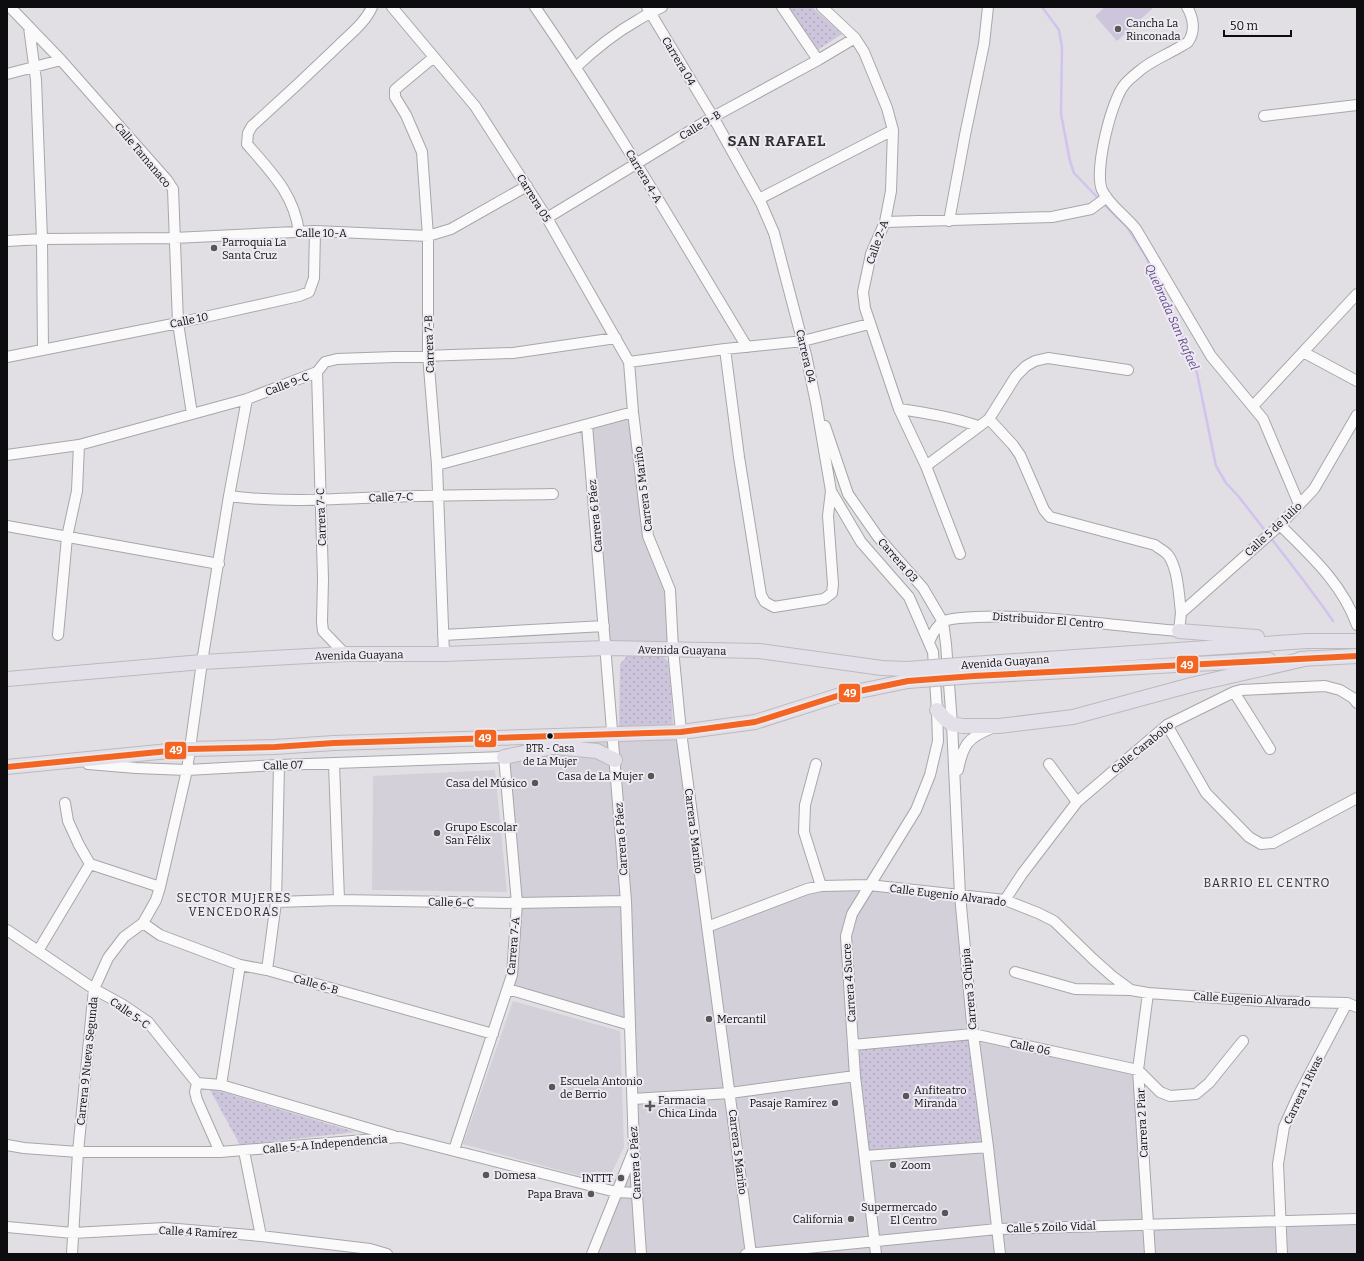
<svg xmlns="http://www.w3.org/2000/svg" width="1364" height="1261" font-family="Bitter,serif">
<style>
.built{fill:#d4d0d9}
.park{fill:url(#park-dots)}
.pitch{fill:#cdc5dc}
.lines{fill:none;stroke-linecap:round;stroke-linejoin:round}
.stream{stroke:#d2c2ee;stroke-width:2.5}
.minor-casing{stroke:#a8a6a9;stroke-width:12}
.highway-casing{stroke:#bbbabb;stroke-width:16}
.minor{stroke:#fafafb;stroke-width:10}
.highway{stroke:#e4e0ea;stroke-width:14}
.highway-bridge-casing{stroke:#bbbabb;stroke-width:16;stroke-linecap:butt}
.highway-bridge{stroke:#e4e0ea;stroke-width:14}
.bus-1-casing{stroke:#edebf1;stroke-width:9}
.bus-1{stroke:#f26522;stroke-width:6}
.poi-dot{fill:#575659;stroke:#edebf1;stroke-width:1.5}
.bus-dot{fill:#0d0c0e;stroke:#edebf1;stroke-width:1.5}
.labels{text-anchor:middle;stroke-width:4;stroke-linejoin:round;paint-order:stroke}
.bus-label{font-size:10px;fill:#0d0c0e;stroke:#edebf1}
.poi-label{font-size:11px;fill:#0d0c0e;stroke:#edebf1;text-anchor:start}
.street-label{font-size:11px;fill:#0d0c0e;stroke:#edebf1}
.water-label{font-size:12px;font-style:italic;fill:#64448d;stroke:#edebf1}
.neighbourhood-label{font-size:12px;letter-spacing:1px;fill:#312f34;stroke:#edebf1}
.district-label{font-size:15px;font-weight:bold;letter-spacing:1px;fill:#312f34;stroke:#edebf1}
.line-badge{stroke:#edebf1;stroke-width:1.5}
.badge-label{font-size:11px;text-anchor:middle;font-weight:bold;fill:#fff}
</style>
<defs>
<pattern id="park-dots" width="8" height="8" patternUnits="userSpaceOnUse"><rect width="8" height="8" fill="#cdc5dc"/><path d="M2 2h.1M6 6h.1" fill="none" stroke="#afa8bc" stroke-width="1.8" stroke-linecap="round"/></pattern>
</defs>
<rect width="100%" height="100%" fill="#e1dfe3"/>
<path class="built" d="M 633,412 L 648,536 L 670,590 L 673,649 L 606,648 L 580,430 Z
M 681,732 L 707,927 L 821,886 L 960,895 L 973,1034 L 1138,1070 L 1148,1224 L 1357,1218 L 1357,1254 L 592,1254 L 634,1150 L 630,1025 L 508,989 L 517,903 L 504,757 L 580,736 Z
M 495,770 L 507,892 L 372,890 L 373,776 Z
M 513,1001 L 620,1031 L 624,1147 L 607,1183 L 463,1144 Z"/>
<path class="park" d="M 788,7 L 812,7 L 842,34 L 816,51 Z
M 629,654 L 661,655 L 668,661 L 671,691 L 673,725 L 619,726 L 620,664 Z
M 970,1038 L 985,1144 L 868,1152 L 856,1048 Z
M 209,1088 L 355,1132 L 240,1145 Z"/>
<path class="pitch" d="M 1105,7 L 1154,7 L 1117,41 L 1095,16 Z"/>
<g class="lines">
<path class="stream" d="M 1042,7 L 1059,30 L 1062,47 L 1061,114 L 1070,161 L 1074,173 L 1099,199
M 1103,203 L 1127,227 L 1145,255 L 1184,340 L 1197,373 L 1216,466 L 1226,483 L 1239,497 L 1267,533
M 1270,537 C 1292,565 1313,592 1333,621"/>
<g class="minor-casing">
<path id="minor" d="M 10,7 L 61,60 L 167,180 L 173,189 L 178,323 L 192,414
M 392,7 L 475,106 L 547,218 L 629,362 L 633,412 L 648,536 L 670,590 L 673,649 L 681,732 L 751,1254
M 535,7 C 611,117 678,233 747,347
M 647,7 L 713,117 L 761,203 L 774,233 L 806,355 L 816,403 L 831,491 L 861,542 L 909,597 L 933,652 L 937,710 L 938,741 L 930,775 L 916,810 L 852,914 L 846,936 L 855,1076 L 876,1254
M 782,7 L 818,60
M 822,7 L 855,38 L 864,52 L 887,108 L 893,130 L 891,191 L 885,222 L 871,254 L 863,292 L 865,308 L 899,409 L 926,466 L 960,554
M 1187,7 C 1193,17 1196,31 1188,42 C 1186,44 1181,46 1178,48 C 1166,55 1154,60 1143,68 C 1137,73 1130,78 1125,84 C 1111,100 1094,171 1102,190 C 1109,205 1126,216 1136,229 L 1211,356 L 1263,419 L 1299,504
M 29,27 L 36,80 L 42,239 L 43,350
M 434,57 L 398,87 L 395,90 L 395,97 L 406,115 L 422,152 L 428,236 L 428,355 L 437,465 L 444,654
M 576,67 C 595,49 615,33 638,20 C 646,15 654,11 662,7
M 7,74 L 61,60
M 1264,116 L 1357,105
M 759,199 L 893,130
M 547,218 L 713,117 L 818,60 L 855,38
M 949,221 L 965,135 L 984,44 L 988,7
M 885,222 L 1052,217 L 1091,209 L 1103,200 L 1106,196
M 299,232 C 294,194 271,172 247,144 L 248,133 L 252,126 C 281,100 310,73 338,46 C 350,34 365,23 372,7
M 7,241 L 42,239 L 174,238 L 315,231 L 428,236 L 451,229 L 527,186
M 725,349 L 739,457 L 761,595 L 765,602 L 774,607 L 824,599 L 832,593 L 833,584 L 828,516 L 831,491
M 1303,352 L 1357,381
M 7,357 L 178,323 L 299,296 L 309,292 L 314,278 L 315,231
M 629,362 L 725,349 L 803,341 L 869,324
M 317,372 L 323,579 L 322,622 L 323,631 L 345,654
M 1253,406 L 1357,294
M 899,409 C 926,413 952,417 978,426
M 989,419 L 1013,445 L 1020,455 L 1044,510 L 1050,517 L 1155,545 C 1158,548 1165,551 1168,555 C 1178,568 1179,596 1181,613
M 587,425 L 626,901 L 634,1150 L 641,1254
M 825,426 L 848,494 L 878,537 L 923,588 L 943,622 L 946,644 L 952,724 L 960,895 L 973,1034 L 988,1147 L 1000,1254
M 7,455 L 79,445 L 247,399 L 317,372 L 325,362 L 337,359 L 513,353 L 616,338
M 437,465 L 633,412
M 926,466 L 989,419 L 1016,376 L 1026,366 L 1035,361 L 1048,358 L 1128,370
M 229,496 C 281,503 334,499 386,497 C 442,495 497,495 553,494
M 1280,525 C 1310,555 1342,583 1357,625
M 7,526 L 219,564
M 58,635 L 67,537 L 77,491 L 79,445
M 443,635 L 604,626
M 929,642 C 932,635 936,626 943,622 C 951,617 967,618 976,617 C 1043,614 1111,626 1179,631 L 1181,613 L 1280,525 L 1314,489 L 1357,415
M 1234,692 L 1270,749
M 1167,725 L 1206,793 L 1249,837 L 1261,844 L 1273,843 L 1357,798
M 88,764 L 136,768 L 187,770 L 279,765 L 504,757 L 517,903 L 512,975 L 454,1150
M 334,764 L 339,900
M 816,764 L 805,805 L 804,832 L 821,886
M 1049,764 L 1077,802
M 958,770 C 963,745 967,738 992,728
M 65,803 L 68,821 L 79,845 L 90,864 L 160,887
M 1005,900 L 1022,874 L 1077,802 L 1167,725 L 1234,692 L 1241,690 L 1325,686 L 1340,690 L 1353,698 L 1357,703
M 276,902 L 339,900 L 517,903 L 626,901
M 143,923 L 160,935 L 240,965 L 267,970 L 493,1034
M 707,927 L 807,889 L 821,886 L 869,885 L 1005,900 L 1038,913 L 1054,921 L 1093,959 L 1112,976 L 1131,990 L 1148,993 L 1261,1001 L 1347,1003 L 1357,1007
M 7,930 L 94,989 L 123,1005 L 148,1022 L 197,1083 L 195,1092 L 197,1100 L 220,1152
M 38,951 L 90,864
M 267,970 L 276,902 L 279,765
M 1015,972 L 1075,989 L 1131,990
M 508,989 L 630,1025
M 1148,993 L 1138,1070 L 1150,1254
M 853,1045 L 973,1034 L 1138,1070 L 1160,1092 L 1170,1096 L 1196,1094 L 1209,1083 L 1243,1041
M 197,1083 L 221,1085 L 394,1136
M 221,1085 L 240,965
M 633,1099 L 730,1093 L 855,1076
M 7,1145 L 24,1148 L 78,1152 L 220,1152 L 400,1137 L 616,1192 L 637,1193
M 244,1151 L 261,1236
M 865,1156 L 988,1147
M 7,1227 L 73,1233 L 165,1228 L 261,1236 L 370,1249 L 387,1254
M 72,1254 L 78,1152 L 94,989 L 108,958 L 124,937 L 143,923 L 156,900 L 160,887 L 187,770 L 202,662 L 229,496 L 247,399
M 592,1254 L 633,1152
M 746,1254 L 997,1229 L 1357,1219
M 1282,1254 L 1278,1164 L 1284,1127 L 1298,1096 L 1347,1003"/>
</g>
<g class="highway-casing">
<path id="highway" d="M 1179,631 L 1257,637
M 1300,659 L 1357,656
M 972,664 L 1307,641 L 1357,641
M 974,676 L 1269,660
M 7,679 L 202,662 L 345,654 L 444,654 L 606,648 L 759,651 L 882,668 L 907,669
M 937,710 L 945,719 L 952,724 L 963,726 L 999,726 L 1073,717 L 1191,685 L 1309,658
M 535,741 L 555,747 L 597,751 L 615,760
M 504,757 L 553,747
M 7,767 L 189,749 L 275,747 L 334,743 L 681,732 L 755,722 L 840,695 L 908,681"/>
</g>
<use href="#minor" class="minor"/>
<use href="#highway" class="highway"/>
<g class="highway-bridge-casing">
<path id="highway-bridge" d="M 907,669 L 972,664
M 908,681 L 974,676"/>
</g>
<use href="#highway-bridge" class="highway-bridge"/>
<g class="bus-1-casing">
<path id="bus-1" d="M 7,767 L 189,749 L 275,747 L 334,743 L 681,732 L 755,722 L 840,695 L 908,681 L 974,676 L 1357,656"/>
</g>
<use href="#bus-1" class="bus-1"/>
</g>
<g class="poi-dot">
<circle cx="1118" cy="29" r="4"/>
<circle cx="214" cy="248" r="4"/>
<circle cx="651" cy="776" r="4"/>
<circle cx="535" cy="783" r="4"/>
<circle cx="437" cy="833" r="4"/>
<circle cx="709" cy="1019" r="4"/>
<circle cx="552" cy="1087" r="4"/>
<circle cx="906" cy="1096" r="4"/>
<circle cx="835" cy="1103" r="4"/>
<path d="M648 1100h4v4h4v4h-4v4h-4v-4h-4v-4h4z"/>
<circle cx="893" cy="1165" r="4"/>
<circle cx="486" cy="1175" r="4"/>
<circle cx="621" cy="1178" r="4"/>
<circle cx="591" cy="1194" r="4"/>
<circle cx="945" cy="1213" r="4"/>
<circle cx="851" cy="1219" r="4"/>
</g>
<circle class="bus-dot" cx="550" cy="736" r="3.5"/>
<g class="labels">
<g class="bus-label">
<text x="550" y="752">BTR - Casa<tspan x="550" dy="13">de La Mujer</tspan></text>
</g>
<g class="poi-label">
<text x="1126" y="27">Cancha La<tspan x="1126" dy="13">Rinconada</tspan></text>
<text x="222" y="246">Parroquia La<tspan x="222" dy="13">Santa Cruz</tspan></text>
<text x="643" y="780" text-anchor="end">Casa de La Mujer</text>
<text x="527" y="787" text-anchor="end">Casa del Músico</text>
<text x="445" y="831">Grupo Escolar<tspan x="445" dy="13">San Félix</tspan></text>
<text x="717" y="1023">Mercantil</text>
<text x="560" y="1085">Escuela Antonio<tspan x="560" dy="13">de Berrio</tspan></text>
<text x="914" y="1094">Anfiteatro<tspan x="914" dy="13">Miranda</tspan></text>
<text x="658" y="1104">Farmacia<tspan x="658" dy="13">Chica Linda</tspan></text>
<text x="827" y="1107" text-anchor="end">Pasaje Ramírez</text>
<text x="901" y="1169">Zoom</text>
<text x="494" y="1179">Domesa</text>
<text x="613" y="1182" text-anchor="end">INTTT</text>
<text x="583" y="1198" text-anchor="end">Papa Brava</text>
<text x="937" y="1211" text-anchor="end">Supermercado<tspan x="937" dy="13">El Centro</tspan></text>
<text x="843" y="1223" text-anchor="end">California</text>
</g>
<g class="street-label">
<text transform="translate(679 61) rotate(59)" y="4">Carrera 04</text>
<text transform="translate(700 125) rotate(-31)" y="4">Calle 9-B</text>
<text transform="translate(143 155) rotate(50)" y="4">Calle Tamanaco</text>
<text transform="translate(644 176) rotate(59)" y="4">Carrera 4-A</text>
<text transform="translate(534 198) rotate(58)" y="4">Carrera 05</text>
<text x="321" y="237">Calle 10-A</text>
<text transform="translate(877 242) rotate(-71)" y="4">Calle 2-A</text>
<text transform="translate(189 320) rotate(-12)" y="4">Calle 10</text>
<text transform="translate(429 344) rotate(-92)" y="4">Carrera 7-B</text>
<text transform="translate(806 356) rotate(77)" y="4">Carrera 04</text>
<text transform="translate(287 384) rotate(-21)" y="4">Calle 9-C</text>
<text transform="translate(643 489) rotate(-97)" y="4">Carrera 5 Mariño</text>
<text transform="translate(391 497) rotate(-2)" y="4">Calle 7-C</text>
<text transform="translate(595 516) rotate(-95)" y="4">Carrera 6 Páez</text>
<text transform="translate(321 517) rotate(-92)" y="4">Carrera 7-C</text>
<text transform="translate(1273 529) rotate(-43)" y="4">Calle 5 de Julio</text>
<text transform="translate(898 560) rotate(49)" y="4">Carrera 03</text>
<text transform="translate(1048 620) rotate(4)" y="4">Distribuidor El Centro</text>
<text transform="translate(682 650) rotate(1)" y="4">Avenida Guayana</text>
<text transform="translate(359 655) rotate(-1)" y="4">Avenida Guayana</text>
<text transform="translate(1005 662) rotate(-4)" y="4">Avenida Guayana</text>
<text transform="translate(1142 747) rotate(-39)" y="4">Calle Carabobo</text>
<text transform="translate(283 765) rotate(-2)" y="4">Calle 07</text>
<text transform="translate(694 831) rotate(83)" y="4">Carrera 5 Mariño</text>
<text transform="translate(621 839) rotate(-94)" y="4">Carrera 6 Páez</text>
<text transform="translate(948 895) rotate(7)" y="4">Calle Eugenio Alvarado</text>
<text transform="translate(451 902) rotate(1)" y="4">Calle 6-C</text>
<text transform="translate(513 946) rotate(-85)" y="4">Carrera 7-A</text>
<text transform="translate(849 983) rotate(-94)" y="4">Carrera 4 Sucre</text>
<text transform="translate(316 984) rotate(16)" y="4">Calle 6-B</text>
<text transform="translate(969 989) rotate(-95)" y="4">Carrera 3 Chipia</text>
<text transform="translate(1252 999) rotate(3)" y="4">Calle Eugenio Alvarado</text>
<text transform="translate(130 1013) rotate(35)" y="4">Calle 5-C</text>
<text transform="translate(1030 1047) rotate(12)" y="4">Calle 06</text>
<text transform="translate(87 1061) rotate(-84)" y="4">Carrera 9 Nueva Segunda</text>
<text transform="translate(1303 1090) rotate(-64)" y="4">Carrera 1 Rivas</text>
<text transform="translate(1142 1123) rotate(-93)" y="4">Carrera 2 Piar</text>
<text transform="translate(325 1144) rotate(-5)" y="4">Calle 5-A Independencia</text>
<text transform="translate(738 1152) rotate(83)" y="4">Carrera 5 Mariño</text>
<text transform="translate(635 1163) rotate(-93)" y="4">Carrera 6 Páez</text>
<text transform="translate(1051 1227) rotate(-2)" y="4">Calle 5 Zoilo Vidal</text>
<text transform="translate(198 1232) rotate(3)" y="4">Calle 4 Ramírez</text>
</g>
<g class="water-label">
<text transform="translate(1172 317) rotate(66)" y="4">Quebrada San Rafael</text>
</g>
<g class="neighbourhood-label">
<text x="1267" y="887">BARRIO EL CENTRO</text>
<text x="234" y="902">SECTOR MUJERES<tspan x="234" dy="14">VENCEDORAS</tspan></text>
</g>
<g class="district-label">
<text x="777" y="146">SAN RAFAEL</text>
</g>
</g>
<g class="line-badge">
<rect x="1176" y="655" width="23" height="19" rx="4" fill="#f26522"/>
<rect x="838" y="683" width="23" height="20" rx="4" fill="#f26522"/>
<rect x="474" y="729" width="23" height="19" rx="4" fill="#f26522"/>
<rect x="164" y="741" width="23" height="19" rx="4" fill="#f26522"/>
</g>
<g class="badge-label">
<text x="1187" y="669">49</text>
<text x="850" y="697">49</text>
<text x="485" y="742">49</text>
<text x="176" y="754">49</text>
</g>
<rect width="1364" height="1261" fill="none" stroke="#0d0c0e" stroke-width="16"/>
<path d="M1224 30v6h67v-6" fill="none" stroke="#0d0c0e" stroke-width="2"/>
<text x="1230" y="30" font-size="12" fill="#0d0c0e" stroke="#edebf1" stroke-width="3" paint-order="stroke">50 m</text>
</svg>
